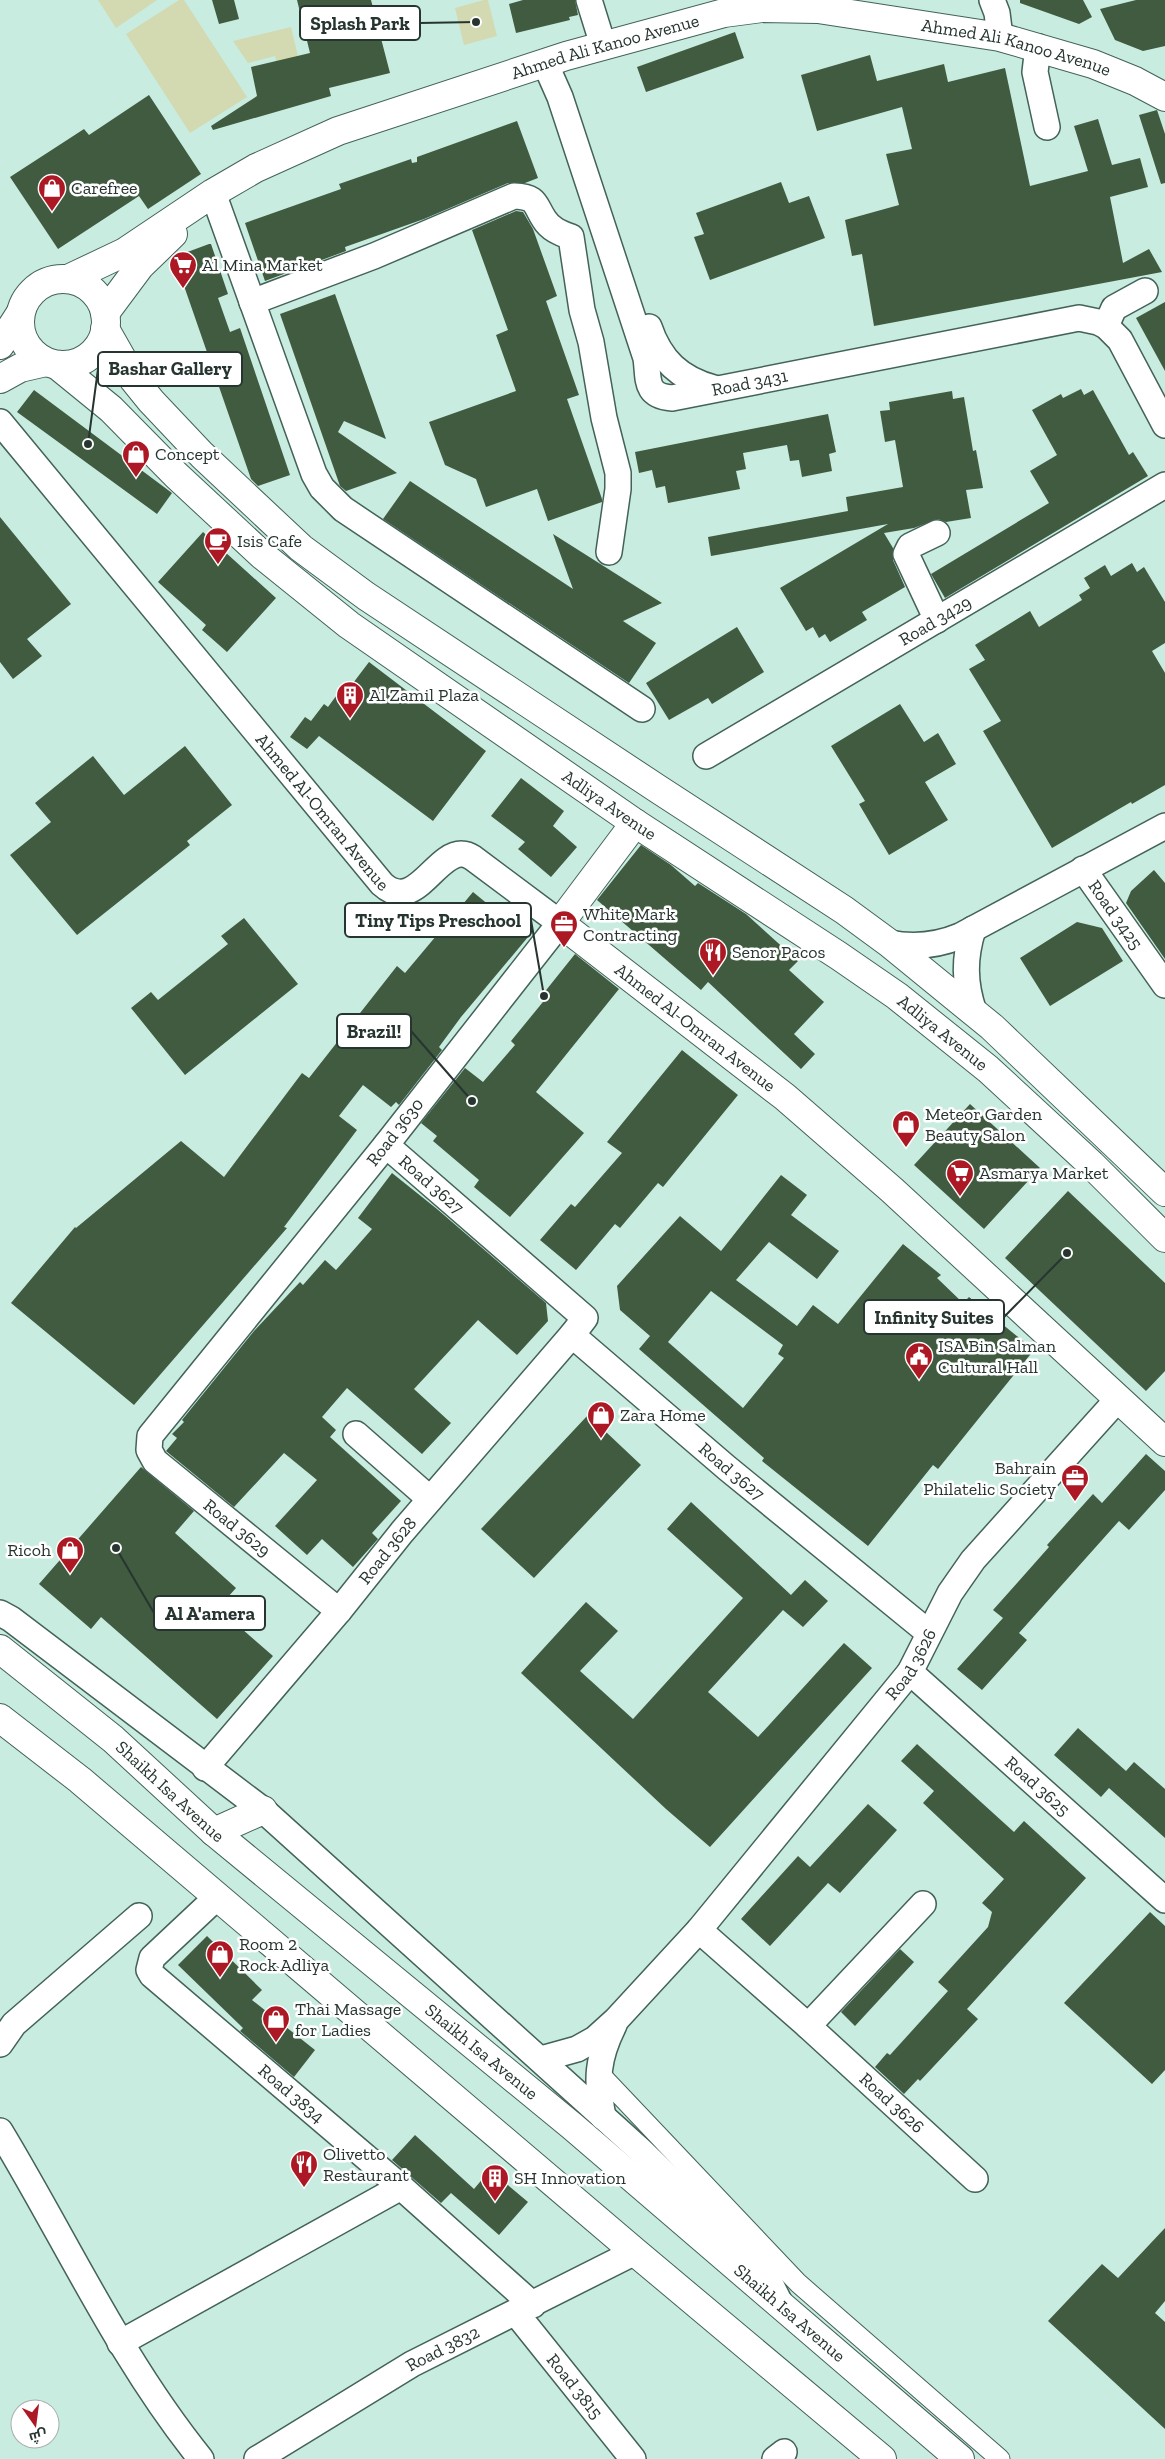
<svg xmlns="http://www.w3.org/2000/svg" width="1165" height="2459" font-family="'Zilla Slab',Cairo,serif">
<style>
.green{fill:#d3d9b1}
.building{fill:#405b3f;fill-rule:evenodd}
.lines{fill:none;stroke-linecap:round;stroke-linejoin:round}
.pedestrian-casing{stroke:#436258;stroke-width:21}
.minor-casing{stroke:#436258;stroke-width:28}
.tertiary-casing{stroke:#436258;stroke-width:30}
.secondary-casing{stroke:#436258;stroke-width:30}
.pedestrian{stroke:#fff;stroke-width:19}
.minor{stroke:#fff;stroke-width:25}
.tertiary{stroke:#fff;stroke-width:28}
.secondary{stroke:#fff;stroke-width:28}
.labels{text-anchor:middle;stroke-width:5;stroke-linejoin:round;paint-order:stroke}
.street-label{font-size:18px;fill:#273531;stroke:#fff}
.poi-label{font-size:18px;fill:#273531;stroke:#fff;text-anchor:start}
.leader{fill:none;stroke:#273531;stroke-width:2}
.callout-dot{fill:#273531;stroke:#fff;stroke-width:2}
.callout{fill:#fff;stroke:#273531;stroke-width:2}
.callout-label{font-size:19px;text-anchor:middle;font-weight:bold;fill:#273531}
</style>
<rect width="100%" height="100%" fill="#c8ece0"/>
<path class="green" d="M 98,0 L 157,0 L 116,28 Z
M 179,0 L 184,0 L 247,97 L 190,133 L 126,34 Z
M 484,0 L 488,0 L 497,36 L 464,45 L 455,8 Z
M 291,27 L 302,73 L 281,78 L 275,56 L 248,63 L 233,41 Z"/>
<path class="building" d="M 212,0 L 234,0 L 239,19 L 219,24 Z
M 297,0 L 371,0 L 390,73 L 329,88 L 331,96 L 213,130 L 211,126 L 257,96 L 251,67 L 310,53 Z
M 523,0 L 575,0 L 578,15 L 569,17 L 570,20 L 516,33 L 509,4 Z
M 1020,0 L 1083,0 L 1092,17 L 1079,24 L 1020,3 Z
M 1136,0 L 1165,0 L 1165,46 L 1143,51 L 1115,40 L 1100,9 Z
M 735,32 L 744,58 L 646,92 L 637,67 Z
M 870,55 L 877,81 L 944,64 L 948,82 L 1005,68 L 1030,186 L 1088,171 L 1074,126 L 1098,119 L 1112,165 L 1140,158 L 1148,187 L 1110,197 L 1123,263 L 1149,249 L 1162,272 L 874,326 L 862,254 L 852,256 L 845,220 L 899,205 L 886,154 L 912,149 L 902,107 L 817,131 L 801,75 Z
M 149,95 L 201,174 L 148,209 L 139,196 L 58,249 L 10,177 L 84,129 L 89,135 Z
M 1157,110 L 1165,134 L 1165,183 L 1161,184 L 1139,115 Z
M 517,121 L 538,178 L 525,183 L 508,183 L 424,219 L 345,247 L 346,251 L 265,281 L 245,223 L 341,189 L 339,184 L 411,159 L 412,163 L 417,162 L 417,157 Z
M 781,182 L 789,203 L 809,196 L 825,238 L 710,280 L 694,237 L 704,234 L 696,213 Z
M 516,211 L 523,212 L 533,229 L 557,296 L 546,301 L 579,395 L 567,399 L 602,499 L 602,502 L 548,521 L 537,489 L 486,507 L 476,479 L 445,465 L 429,422 L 516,391 L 496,335 L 508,330 L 472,230 Z
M 209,244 L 211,244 L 228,294 L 218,298 L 230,332 L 240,328 L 290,475 L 258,486 L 251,479 L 174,257 Z
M 335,294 L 386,439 L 344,421 L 338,432 L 397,473 L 346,491 L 340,486 L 280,314 Z
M 1165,302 L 1165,371 L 1136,318 Z
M 1081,389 L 1084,395 L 1093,390 L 1129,455 L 1133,452 L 1148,476 L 945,598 L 931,574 L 1049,503 L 1030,471 L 1057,455 L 1032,410 L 1061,394 L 1063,398 Z
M 34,390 L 172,493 L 157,514 L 17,412 Z
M 952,391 L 953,399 L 964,397 L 973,451 L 976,450 L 983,488 L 966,490 L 971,518 L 946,522 L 938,519 L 914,528 L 884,533 L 893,548 L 893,560 L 905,587 L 862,612 L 867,620 L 830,642 L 825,634 L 819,638 L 813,627 L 806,631 L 780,588 L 888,524 L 711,556 L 708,537 L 848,511 L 846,497 L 903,487 L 895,440 L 885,442 L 880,411 L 890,410 L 889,402 Z
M 828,414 L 836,452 L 829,454 L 832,471 L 802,477 L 799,460 L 790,461 L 787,445 L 743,453 L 746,469 L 736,471 L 740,489 L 668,503 L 665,486 L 656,488 L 652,470 L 639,473 L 635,452 Z
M 410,481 L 573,589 L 553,534 L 662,603 L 623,621 L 656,643 L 629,683 L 383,519 Z
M 0,517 L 71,604 L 27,639 L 42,656 L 13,679 L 0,662 Z
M 203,532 L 276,598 L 227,652 L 202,630 L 206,625 L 158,582 Z
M 1132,563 L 1137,572 L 1144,567 L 1165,602 L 1165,643 L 1152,651 L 1165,673 L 1165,785 L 1132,804 L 1131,802 L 1052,848 L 983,731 L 1001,721 L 969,669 L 985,660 L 975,645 L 1030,611 L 1039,627 L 1082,600 L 1079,595 L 1090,588 L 1084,578 L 1105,565 L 1111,576 Z
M 737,627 L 764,672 L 712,704 L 708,698 L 669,720 L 646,683 Z
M 369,662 L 486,751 L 433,821 L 319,736 L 307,749 L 290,737 L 305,717 L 311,721 L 324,704 L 328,707 L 339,692 L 344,695 Z
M 900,704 L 924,742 L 938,733 L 956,764 L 925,782 L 948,820 L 889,855 L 859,804 L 865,801 L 831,746 Z
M 185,746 L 232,805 L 187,841 L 190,845 L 77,935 L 10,855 L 51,822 L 35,803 L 93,756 L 124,795 Z
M 521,778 L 564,811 L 553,826 L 577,847 L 551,877 L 518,849 L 525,842 L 491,816 Z
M 641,845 L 671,865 L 695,886 L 698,883 L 746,914 L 798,961 L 789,970 L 824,1002 L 794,1034 L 815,1054 L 801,1069 L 708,982 L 701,990 L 597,900 Z
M 1154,870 L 1165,883 L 1165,959 L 1126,903 L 1131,891 Z
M 473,892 L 528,937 L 461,1017 L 439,1047 L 442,1050 L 399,1105 L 396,1102 L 391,1107 L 363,1085 L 339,1116 L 357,1130 L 284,1227 L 287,1228 L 134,1405 L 11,1303 L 75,1227 L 76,1228 L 181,1141 L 224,1177 L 302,1073 L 309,1078 L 397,966 L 405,973 Z
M 244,918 L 298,984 L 185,1075 L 131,1008 L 151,992 L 158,1000 L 228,944 L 221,936 Z
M 1077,922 L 1102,928 L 1123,961 L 1050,1006 L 1020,958 Z
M 575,954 L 619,989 L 536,1092 L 584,1133 L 510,1217 L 474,1187 L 479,1180 L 433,1141 L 437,1136 L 421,1123 L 465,1068 L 483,1082 L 515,1045 L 511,1041 L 547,997 L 543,994 Z
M 682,1050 L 738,1095 L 663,1187 L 658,1183 L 620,1228 L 615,1224 L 576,1270 L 540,1240 L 571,1204 L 575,1207 L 622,1153 L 607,1142 Z
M 970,1104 L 1040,1168 L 984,1229 L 914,1165 Z
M 392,1173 L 437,1209 L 546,1303 L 548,1321 L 517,1355 L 478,1320 L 414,1389 L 451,1423 L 422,1454 L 347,1388 L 322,1417 L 336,1430 L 330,1437 L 401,1501 L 372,1533 L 378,1539 L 353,1567 L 322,1539 L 307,1555 L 275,1526 L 317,1480 L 284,1453 L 234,1507 L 166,1451 L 177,1438 L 172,1434 L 184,1422 L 182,1420 L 254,1331 L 300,1282 L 303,1285 L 325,1260 L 336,1270 L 372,1229 L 358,1218 Z
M 781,1175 L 807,1195 L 791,1215 L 839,1251 L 817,1279 L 769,1242 L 736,1280 L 797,1326 L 813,1305 L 838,1324 L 903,1244 L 941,1275 L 937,1278 L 963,1303 L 969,1297 L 1034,1350 L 938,1469 L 933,1465 L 868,1546 L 762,1461 L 764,1458 L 639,1349 L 650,1336 L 620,1310 L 617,1286 L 680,1216 L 721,1251 ZM 711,1291 L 783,1345 L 778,1354 L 784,1358 L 743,1408 L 668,1342 Z
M 1068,1191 L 1165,1283 L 1165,1371 L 1146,1391 L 1005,1258 Z
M 588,1415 L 641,1465 L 534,1578 L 481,1529 Z
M 1146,1454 L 1165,1471 L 1165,1490 L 1129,1530 L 1119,1521 L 1019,1633 L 1027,1640 L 982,1690 L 957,1669 L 1003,1618 L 993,1610 L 1049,1547 L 1047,1545 L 1093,1494 L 1102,1503 Z
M 141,1467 L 194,1511 L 175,1533 L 236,1588 L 218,1608 L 273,1656 L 217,1719 L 101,1617 L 91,1629 L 39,1584 Z
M 691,1502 L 791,1595 L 805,1580 L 828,1601 L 803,1627 L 783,1610 L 708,1692 L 758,1737 L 844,1643 L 872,1668 L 710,1847 L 666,1809 L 521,1673 L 586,1602 L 618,1631 L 580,1671 L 633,1719 L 743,1598 L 667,1529 Z
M 1078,1728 L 1126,1771 L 1134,1762 L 1165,1789 L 1165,1838 L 1109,1788 L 1101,1797 L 1054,1755 Z
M 917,1744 L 1014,1832 L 1024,1821 L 1086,1878 L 967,2009 L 978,2019 L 920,2081 L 918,2079 L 904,2094 L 875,2067 L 887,2053 L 890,2055 L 948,1991 L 938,1982 L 988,1927 L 992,1912 L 982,1903 L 1004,1879 L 923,1803 L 934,1791 L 901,1761 Z
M 868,1804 L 897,1830 L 840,1893 L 828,1883 L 770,1946 L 741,1919 L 798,1856 L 810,1867 Z
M 1150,1912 L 1165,1926 L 1165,2070 L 1152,2084 L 1064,2003 Z
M 207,1936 L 262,1990 L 252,2000 L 315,2050 L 294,2077 L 240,2031 L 243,2028 L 178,1965 Z
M 900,1949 L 914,1962 L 855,2026 L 841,2012 Z
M 415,2135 L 474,2189 L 490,2170 L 528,2202 L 499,2235 L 451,2193 L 441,2203 L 392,2160 Z
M 1165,2228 L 1165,2301 L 1155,2313 L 1165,2322 L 1165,2429 L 1048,2321 L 1102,2264 L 1118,2278 Z"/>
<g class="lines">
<g class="pedestrian-casing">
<path id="pedestrian" d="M 599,2073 L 798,2283 L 1000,2459"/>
</g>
<g class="minor-casing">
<g id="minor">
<path d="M 589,0 L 603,45"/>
<path d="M 992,0 L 997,13 L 1000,37"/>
<path d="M 1038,47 L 1035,72 L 1047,127"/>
<path id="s1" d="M 545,63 L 560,97 L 646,358 C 649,379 644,396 672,398 L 1079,318 L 1098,322 L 1106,326 L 1120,340 L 1165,425"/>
<path d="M 213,193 L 314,474 L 322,488 L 343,509 L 642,709"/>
<path d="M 252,302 L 374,256 L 514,196 C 538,197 534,204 544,219 C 550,229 560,233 571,237 L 582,310 L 591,342 L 604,418 L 618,473 L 618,489 L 609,552"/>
<path d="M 1106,326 L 1114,308 L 1145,291"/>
<path d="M 649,327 C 660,360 680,379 714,388"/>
<path id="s2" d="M 0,422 L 382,884 C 415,914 435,853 462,854 C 465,854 470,856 473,858 L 560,923 L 386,1145 L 150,1436 L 149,1450 L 155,1461 L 339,1611"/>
<path d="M 937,620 L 906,554 L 910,546 L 937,533"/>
<path id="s3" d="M 706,756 L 1165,485"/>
<path id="s4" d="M 1083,869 L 1165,985"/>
<path d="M 973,929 C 964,958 964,983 974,1012"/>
<path d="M 889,943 C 914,948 936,946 960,936 L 1165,826"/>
<path id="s5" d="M 386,1145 L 585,1318 L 572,1335 L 727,1468 L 929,1633"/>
<path d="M 356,1434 L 430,1499"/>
<path d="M 0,1613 L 11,1619 L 263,1810 L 640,2150 L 763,2269 L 781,2305"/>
<path id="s6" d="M 910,1672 L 1165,1900"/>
<path id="s7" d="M 205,1768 L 339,1611 L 402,1532 L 572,1335"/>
<path id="s8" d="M 216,1898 L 152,1958 L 149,1970 L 152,1975 L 401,2187 L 533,2305"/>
<path id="s9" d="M 699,1930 L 808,2026 L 975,2179"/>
<path d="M 808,2026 L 923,1904"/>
<path d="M 0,2044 L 14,2024 L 139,1916"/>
<path id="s10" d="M 541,2059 L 577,2049 L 595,2039 L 616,2020 L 699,1930 L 910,1672 L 950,1593 L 973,1560 L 1118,1399"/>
<path d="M 603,2117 C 596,2080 597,2059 614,2025"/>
<path d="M 0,2131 C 66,2240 120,2359 201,2459"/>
<path id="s11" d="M 516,2313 L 633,2459"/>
<path d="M 120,2343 L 401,2187"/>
<path id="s12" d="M 257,2459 L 412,2364 L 635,2252"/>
<path d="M 775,2459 L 784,2452"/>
</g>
</g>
<g class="tertiary-casing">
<g id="tertiary">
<path id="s13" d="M 68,279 L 125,252 L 213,193 L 256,168 L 338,131 L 566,56 L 724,13 L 762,8 L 818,9 L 1000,37 L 1093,64 L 1135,81 L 1165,97"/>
<path d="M 105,313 L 140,266 L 173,234"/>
<path id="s14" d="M 635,823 L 560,923 L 785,1097 L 892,1190 L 1165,1442"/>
</g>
</g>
<g class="secondary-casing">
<g id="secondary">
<circle cx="63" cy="322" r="43"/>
<path d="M 105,329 L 134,380 L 151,401 L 202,455 L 301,548 L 366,596 L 658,789 L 844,910 L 889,943 L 992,1027 L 1165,1192"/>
<path d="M 0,345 L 20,314"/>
<path id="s15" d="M 57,365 L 111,409 L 176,475 L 262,555 L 349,625 L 635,823 L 839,956 L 897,996 L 988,1069 L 1091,1164 L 1165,1238"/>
<path d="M 0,379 L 20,368 L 46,362"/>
<path id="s16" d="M 0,1649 L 113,1739 L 214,1832 L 572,2126 L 960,2459"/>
<path d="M 0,1718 L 80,1780 L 635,2252 L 882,2459"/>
<path d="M 214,1832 L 263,1810"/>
</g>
</g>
<use href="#pedestrian" class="pedestrian"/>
<use href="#minor" class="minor"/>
<use href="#tertiary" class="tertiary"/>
<use href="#secondary" class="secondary"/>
</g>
<defs>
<g id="shop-pin" transform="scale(1.4375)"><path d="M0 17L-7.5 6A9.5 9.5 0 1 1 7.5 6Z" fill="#ac1924" stroke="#fff"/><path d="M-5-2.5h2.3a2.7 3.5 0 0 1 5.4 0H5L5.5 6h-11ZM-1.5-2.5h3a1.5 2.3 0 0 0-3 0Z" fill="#fff"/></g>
<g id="supermarket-pin" transform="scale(1.4375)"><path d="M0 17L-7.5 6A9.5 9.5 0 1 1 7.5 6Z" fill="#ac1924" stroke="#fff"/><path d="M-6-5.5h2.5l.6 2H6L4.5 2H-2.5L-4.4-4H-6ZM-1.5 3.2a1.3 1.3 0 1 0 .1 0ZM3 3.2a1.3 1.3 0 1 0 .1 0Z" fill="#fff"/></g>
<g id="cafe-pin" transform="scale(1.4375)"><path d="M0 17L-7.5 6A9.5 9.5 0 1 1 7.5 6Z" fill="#ac1924" stroke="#fff"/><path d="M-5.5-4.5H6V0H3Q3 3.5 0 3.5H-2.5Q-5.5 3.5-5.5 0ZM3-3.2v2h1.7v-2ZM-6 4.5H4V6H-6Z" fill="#fff"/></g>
<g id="building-pin" transform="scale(1.4375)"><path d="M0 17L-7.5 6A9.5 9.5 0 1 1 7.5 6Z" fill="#ac1924" stroke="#fff"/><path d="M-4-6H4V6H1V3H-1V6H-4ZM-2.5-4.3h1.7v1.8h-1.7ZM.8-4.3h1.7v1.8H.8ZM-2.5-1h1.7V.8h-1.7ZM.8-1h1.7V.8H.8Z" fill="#fff"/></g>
<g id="office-pin" transform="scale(1.4375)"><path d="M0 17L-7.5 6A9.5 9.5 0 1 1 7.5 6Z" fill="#ac1924" stroke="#fff"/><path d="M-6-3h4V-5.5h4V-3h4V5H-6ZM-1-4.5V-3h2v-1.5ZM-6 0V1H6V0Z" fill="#fff"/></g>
<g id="restaurant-pin" transform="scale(1.4375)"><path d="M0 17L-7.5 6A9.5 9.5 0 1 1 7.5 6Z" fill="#ac1924" stroke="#fff"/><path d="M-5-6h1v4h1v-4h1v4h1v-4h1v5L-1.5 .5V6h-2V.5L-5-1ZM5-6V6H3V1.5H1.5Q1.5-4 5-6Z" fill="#fff"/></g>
<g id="civic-pin" transform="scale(1.4375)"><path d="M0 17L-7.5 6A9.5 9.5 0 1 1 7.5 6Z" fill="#ac1924" stroke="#fff"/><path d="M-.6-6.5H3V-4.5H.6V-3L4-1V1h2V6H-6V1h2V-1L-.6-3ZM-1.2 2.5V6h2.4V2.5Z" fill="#fff"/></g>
</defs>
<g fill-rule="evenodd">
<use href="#shop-pin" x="52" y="188"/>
<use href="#supermarket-pin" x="183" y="265"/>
<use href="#shop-pin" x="136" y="454"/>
<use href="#cafe-pin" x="218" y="541"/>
<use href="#building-pin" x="350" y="695"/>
<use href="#office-pin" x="564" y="924"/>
<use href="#restaurant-pin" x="713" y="952"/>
<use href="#shop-pin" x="906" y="1124"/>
<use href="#supermarket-pin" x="960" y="1173"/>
<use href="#civic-pin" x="919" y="1356"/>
<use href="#shop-pin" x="601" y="1415"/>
<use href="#office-pin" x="1075" y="1478"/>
<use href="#shop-pin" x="70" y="1550"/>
<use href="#shop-pin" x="220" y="1954"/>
<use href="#shop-pin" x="276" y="2019"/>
<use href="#restaurant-pin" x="304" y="2164"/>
<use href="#building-pin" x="495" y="2178"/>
</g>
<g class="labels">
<g class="street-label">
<text dy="6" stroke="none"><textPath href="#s13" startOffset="589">Ahmed Ali Kanoo Avenue</textPath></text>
<text dy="6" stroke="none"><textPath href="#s13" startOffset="1009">Ahmed Ali Kanoo Avenue</textPath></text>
<text dy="6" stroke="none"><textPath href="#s1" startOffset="446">Road 3431</textPath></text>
<text dy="6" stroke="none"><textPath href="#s3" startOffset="266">Road 3429</textPath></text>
<text dy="6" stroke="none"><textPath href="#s15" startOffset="708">Adliya Avenue</textPath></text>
<text dy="6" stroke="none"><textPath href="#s2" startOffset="506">Ahmed Al-Omran Avenue</textPath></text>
<text dy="6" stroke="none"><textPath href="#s4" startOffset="56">Road 3425</textPath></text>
<text dy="6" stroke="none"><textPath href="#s14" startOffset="296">Ahmed Al-Omran Avenue</textPath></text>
<text dy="6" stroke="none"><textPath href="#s15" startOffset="1112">Adliya Avenue</textPath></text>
<text transform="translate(395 1132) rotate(-52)" y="6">Road 3630</text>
<text dy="6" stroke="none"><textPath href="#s5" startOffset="60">Road 3627</textPath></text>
<text dy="6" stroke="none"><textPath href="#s5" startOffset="495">Road 3627</textPath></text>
<text dy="6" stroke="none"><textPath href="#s2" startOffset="1604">Road 3629</textPath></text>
<text dy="6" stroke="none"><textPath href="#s7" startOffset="284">Road 3628</textPath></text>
<text dy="6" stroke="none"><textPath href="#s10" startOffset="549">Road 3626</textPath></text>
<text dy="6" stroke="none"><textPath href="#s6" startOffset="171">Road 3625</textPath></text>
<text dy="6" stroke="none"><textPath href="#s16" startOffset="222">Shaikh Isa Avenue</textPath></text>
<text dy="6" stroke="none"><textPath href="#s16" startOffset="628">Shaikh Isa Avenue</textPath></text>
<text dy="6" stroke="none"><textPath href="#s8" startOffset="289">Road 3834</textPath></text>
<text dy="6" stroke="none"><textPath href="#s9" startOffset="259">Road 3626</textPath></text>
<text dy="6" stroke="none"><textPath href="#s16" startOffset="1032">Shaikh Isa Avenue</textPath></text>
<text dy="6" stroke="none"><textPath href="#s12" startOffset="216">Road 3832</textPath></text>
<text dy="6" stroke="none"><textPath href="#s11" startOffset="94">Road 3815</textPath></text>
</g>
<g class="poi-label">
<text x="71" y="194">Carefree</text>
<text x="202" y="271">Al Mina Market</text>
<text x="155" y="460">Concept</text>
<text x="237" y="547">Isis Cafe</text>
<text x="369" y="701">Al Zamil Plaza</text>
<text x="583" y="920">White Mark<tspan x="583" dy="21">Contracting</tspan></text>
<text x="732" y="958">Senor Pacos</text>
<text x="925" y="1120">Meteor Garden<tspan x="925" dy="21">Beauty Salon</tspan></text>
<text x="979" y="1179">Asmarya Market</text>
<text x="938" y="1352">ISA Bin Salman<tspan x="938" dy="21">Cultural Hall</tspan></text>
<text x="620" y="1421">Zara Home</text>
<text x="1056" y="1474" text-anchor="end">Bahrain<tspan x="1056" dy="21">Philatelic Society</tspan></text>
<text x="51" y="1556" text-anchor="end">Ricoh</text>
<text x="239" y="1950">Room 2<tspan x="239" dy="21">Rock Adliya</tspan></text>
<text x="295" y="2015">Thai Massage<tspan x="295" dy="21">for Ladies</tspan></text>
<text x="323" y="2160">Olivetto<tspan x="323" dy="21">Restaurant</tspan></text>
<text x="514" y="2184">SH Innovation</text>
</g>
</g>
<path class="leader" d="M476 22L420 23M88 444L98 369M544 996L531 920M472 1101L411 1031M1067 1253L1004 1317M116 1548L154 1613"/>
<g class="callout-dot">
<circle cx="476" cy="22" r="5"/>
<circle cx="88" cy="444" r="5"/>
<circle cx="544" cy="996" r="5"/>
<circle cx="472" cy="1101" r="5"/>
<circle cx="1067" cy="1253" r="5"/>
<circle cx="116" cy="1548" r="5"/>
</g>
<g class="callout">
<rect x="300" y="6" width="120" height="34" rx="5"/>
<rect x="98" y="352" width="144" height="34" rx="5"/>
<rect x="345" y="903" width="186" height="34" rx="5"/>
<rect x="337" y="1014" width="74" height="34" rx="5"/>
<rect x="864" y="1300" width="140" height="34" rx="5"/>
<rect x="154" y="1596" width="111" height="34" rx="5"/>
</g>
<g class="callout-label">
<text x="360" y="30">Splash Park</text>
<text x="170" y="375">Bashar Gallery</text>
<text x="438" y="927">Tiny Tips Preschool</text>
<text x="374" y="1038">Brazil!</text>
<text x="934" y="1324">Infinity Suites</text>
<text x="210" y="1620">Al A'amera</text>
</g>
<g transform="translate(35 2424) rotate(166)"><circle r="24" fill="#ffffff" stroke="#a9aead"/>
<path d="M0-4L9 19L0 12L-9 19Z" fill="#ac1924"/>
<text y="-8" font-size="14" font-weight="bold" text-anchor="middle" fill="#273531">ش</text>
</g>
</svg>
